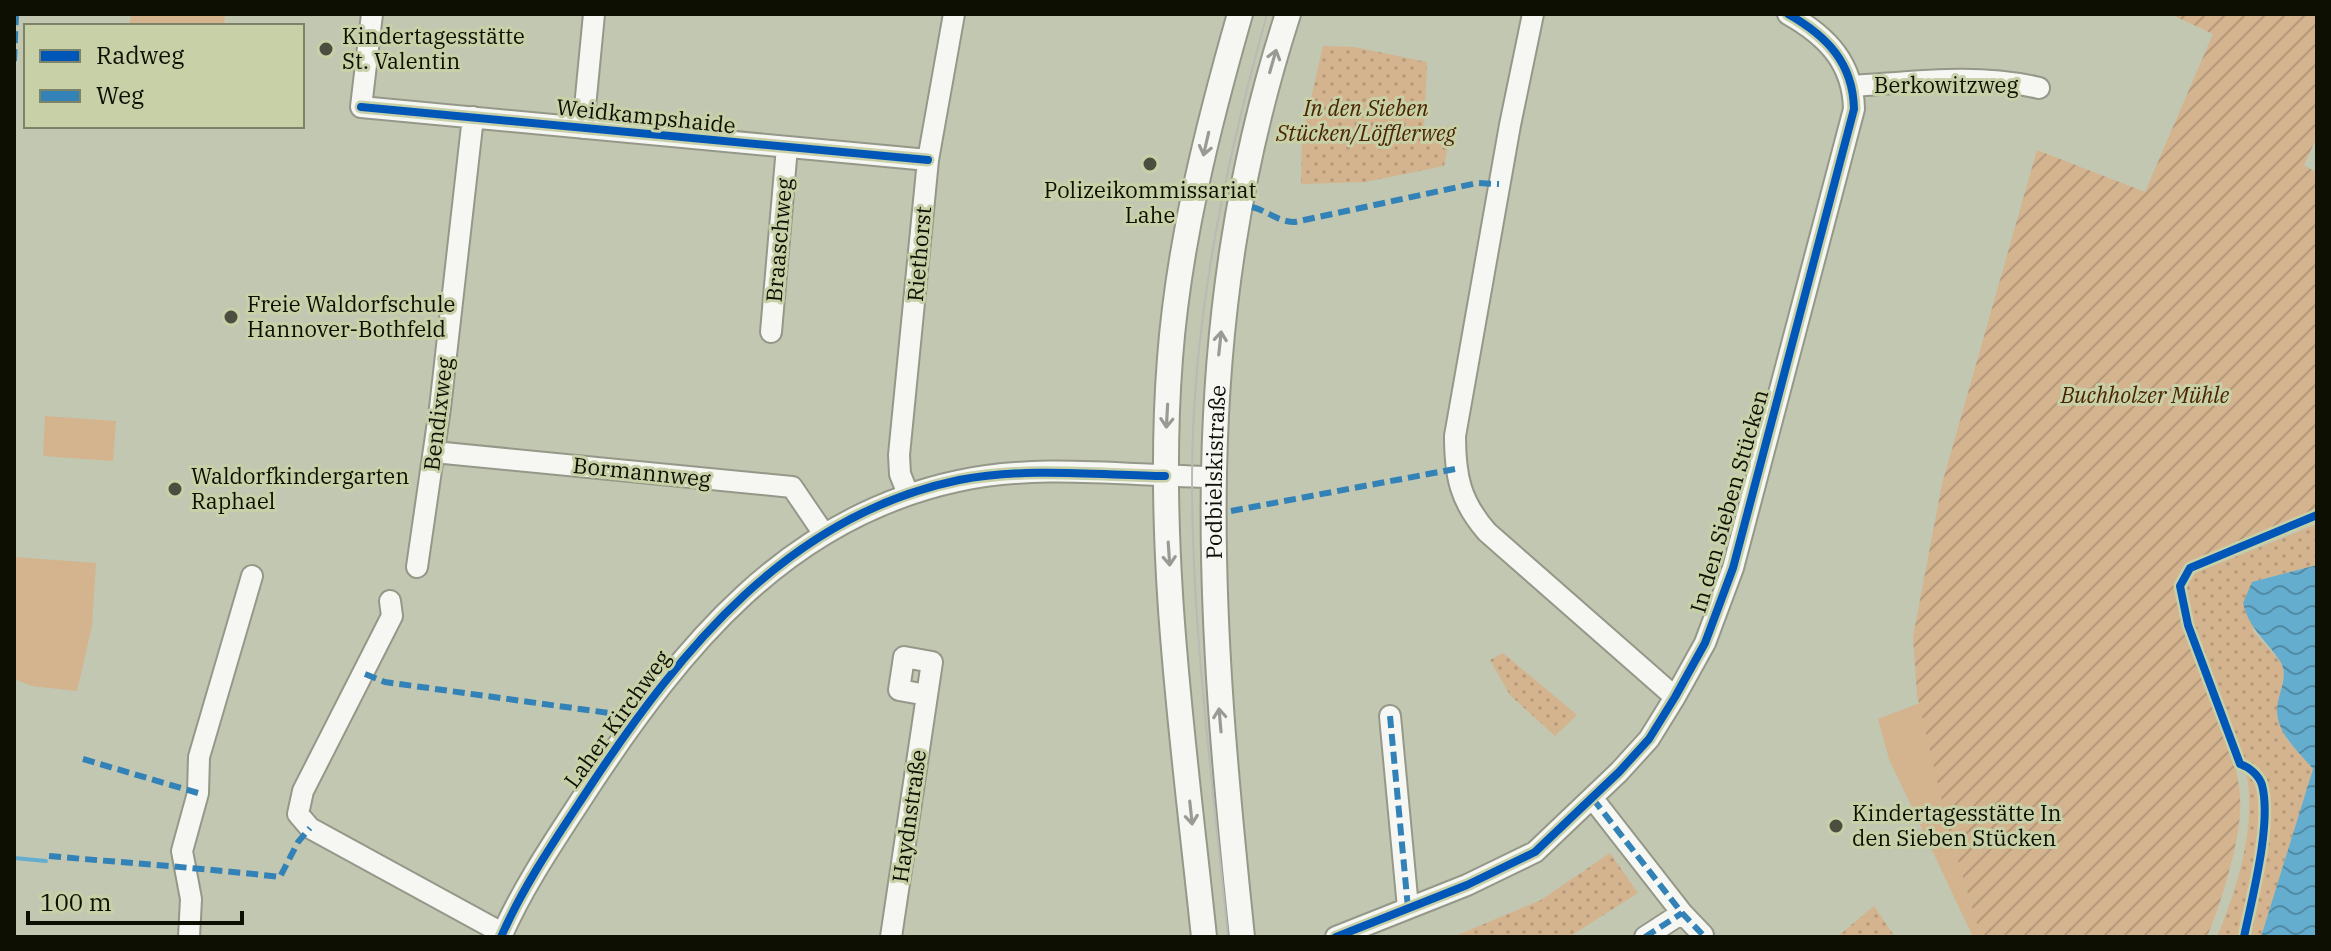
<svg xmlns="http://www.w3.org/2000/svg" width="2331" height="951" font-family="'IBM Plex Serif',serif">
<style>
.grass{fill:#d4b38f}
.forest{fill:url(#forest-crowns)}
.park{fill:url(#park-dots)}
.garden{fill:url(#garden-furrows)}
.water{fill:url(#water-waves)}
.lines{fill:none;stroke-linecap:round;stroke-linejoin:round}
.stream{stroke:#64adce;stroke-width:4}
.minor-casing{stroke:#959888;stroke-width:24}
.major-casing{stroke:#959888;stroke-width:28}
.minor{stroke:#f6f7f3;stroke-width:20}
.major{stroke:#f6f7f3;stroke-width:24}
.tram{stroke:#b9bab4;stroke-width:2}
.quiet{stroke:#3282b8;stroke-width:6;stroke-dasharray:12 6;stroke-linecap:butt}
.cycleway-casing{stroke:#c8d0a8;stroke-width:13}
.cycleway{stroke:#0057b8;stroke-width:8}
.oneway{stroke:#999a93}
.poi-dot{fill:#4c4f40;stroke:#c8d0a8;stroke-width:3}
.labels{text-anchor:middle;stroke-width:6;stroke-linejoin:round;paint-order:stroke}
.poi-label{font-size:22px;fill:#0d0f03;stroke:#c8d0a8;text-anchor:start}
.street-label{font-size:22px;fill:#0d0f03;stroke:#c8d0a8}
.park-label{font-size:22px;font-style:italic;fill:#4b2400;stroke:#c8d0a8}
</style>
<defs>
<pattern id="forest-crowns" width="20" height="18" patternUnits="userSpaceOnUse" patternTransform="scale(2)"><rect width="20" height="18" fill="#d4b38f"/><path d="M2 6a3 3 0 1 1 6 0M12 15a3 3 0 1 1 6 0" fill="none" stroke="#b5997a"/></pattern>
<pattern id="park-dots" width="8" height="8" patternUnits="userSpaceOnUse" patternTransform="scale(2)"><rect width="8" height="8" fill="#d4b38f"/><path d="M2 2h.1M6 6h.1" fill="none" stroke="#b5997a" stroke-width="1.8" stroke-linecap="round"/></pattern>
<pattern id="garden-furrows" width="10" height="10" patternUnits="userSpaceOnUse" patternTransform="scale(2)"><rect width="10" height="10" fill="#d4b38f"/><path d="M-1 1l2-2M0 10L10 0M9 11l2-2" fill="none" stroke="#b5997a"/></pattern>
<pattern id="water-waves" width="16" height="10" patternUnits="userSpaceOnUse" patternTransform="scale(2)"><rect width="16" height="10" fill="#64adce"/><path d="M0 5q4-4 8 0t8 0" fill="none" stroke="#518ba5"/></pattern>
</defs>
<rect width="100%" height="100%" fill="#c2c7b1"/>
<path class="grass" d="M 45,416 L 116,421 L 113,461 L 43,456 Z
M 15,557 L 96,563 L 92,626 L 77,691 L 32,686 L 14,679 Z
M 1920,703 L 1949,831 L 1981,937 L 1973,937 L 1889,759 L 1878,719 Z"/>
<path class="forest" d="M 131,14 L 225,14 L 224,26 L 129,26 Z"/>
<path class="park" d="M 1323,46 L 1354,47 L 1427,62 L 1424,131 L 1452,126 L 1444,166 L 1365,182 L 1301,184 L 1302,138 Z
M 2317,524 L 2317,565 L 2252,582 L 2253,631 L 2281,662 L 2284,674 L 2277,712 L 2286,738 L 2313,769 L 2261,937 L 2217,937 C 2237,890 2256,827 2247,776 C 2239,732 2180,624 2187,589 C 2188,583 2192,578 2195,573 Z
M 1503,653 L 1577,715 L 1555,736 L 1510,695 L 1490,660 Z
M 1610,853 L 1638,893 L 1569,937 L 1453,937 L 1541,900 Z
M 1874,906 L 1895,937 L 1837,937 Z"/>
<path class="garden" d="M 2170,14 L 2317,14 L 2317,137 L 2304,165 L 2317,173 L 2317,512 L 2187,565 L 2176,587 L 2178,607 C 2198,662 2244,755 2240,812 C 2239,845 2220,906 2207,937 L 1981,937 L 1949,831 L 1917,695 L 1913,637 L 1942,484 L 2037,150 L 2145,192 L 2213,34 Z"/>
<path class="water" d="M 2317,565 L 2317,937 L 2261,937 L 2313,769 C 2299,752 2278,735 2277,711 C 2277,694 2290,676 2280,661 C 2266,640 2249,629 2243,603 L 2252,582 Z"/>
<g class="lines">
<path class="stream" d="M 14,858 L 46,861"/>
<g class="minor-casing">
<path id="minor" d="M 372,14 L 361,107 L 928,160
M 1533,14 L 1510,125 L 1455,436 C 1455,476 1460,501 1487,532 L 1675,697
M 1853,86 C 1914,82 1979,73 2039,88
M 583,128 L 594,14
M 771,332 L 787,147
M 434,452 L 792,487 L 824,534
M 908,494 L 900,474 L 899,455 L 928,160 L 954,14
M 417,567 L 440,408 L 473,117
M 390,601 L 392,616 L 303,791 L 298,814 L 310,828 L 502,933
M 1390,716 L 1408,908
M 1593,799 L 1682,913 L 1703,935 L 1701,937
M 189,937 L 191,899 L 182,851 L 198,793 L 199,757 L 252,576
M 501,937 C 524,884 559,834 590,786 C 682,647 786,518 958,481 C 1040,463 1128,476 1212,477
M 891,937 L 932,662 L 904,657 L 899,690 L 927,695
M 1336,937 L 1467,885 L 1535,852 L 1619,772 L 1649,739 L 1675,697 L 1705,643 L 1733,568 L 1854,109 C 1853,63 1827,36 1788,14
M 1645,937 L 1682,913"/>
</g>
<g class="major-casing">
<g id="major">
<path d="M 1204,937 C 1184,745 1155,551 1170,358 C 1179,241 1208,126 1240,14"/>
<path id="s1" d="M 1242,937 C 1208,613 1186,330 1288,14"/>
</g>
</g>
<use href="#minor" class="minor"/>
<use href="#major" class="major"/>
<path class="tram" d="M 1228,937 C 1213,785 1192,632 1192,479 C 1192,321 1225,165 1267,14"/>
<path class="quiet" d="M 14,61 L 16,14
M 1252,207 C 1268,211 1278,222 1295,222 L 1477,183 L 1499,184
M 1231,511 L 1455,469
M 365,674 L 385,682 L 609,713 L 632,724
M 1390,716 L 1408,908
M 83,759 L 198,793
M 1593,799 L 1682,913 L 1703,935 L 1701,937
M 49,856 C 127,863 203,868 280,877 L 298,842 L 310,828
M 1645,937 L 1682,913"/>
<g class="cycleway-casing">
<path id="cycleway" d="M 361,107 L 928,160
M 501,937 C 524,884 559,834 591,785 C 681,649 789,515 959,480 C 1027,467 1097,475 1165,476
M 1336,937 L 1467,885 L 1535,852 L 1619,772 L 1649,739 L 1675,697 L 1705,643 L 1733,568 L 1854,109 C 1853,63 1827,36 1788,14
M 2244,937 C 2252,898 2272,823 2262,785 C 2259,775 2249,767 2240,764 L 2188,625 L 2180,586 L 2190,568 L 2317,515"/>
</g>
<use href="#cycleway" class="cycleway"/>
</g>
<defs><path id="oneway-shaft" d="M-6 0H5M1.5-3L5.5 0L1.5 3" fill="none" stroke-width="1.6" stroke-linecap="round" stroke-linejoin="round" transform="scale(2)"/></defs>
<g class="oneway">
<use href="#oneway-shaft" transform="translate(1273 61) rotate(-74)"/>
<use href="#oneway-shaft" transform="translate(1206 144) rotate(103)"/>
<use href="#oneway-shaft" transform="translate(1220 343) rotate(-84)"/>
<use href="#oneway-shaft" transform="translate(1167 416) rotate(93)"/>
<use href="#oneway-shaft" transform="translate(1169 554) rotate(86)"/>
<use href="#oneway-shaft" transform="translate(1220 720) rotate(-95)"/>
<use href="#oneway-shaft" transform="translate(1191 813) rotate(84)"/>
</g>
<g class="poi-dot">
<circle cx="326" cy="49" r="8"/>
<circle cx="1150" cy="164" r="8"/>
<circle cx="231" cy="317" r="8"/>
<circle cx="175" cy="489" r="8"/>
<circle cx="1836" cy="826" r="8"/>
</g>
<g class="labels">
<g class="poi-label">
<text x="342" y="44">Kindertagesstätte<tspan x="342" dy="25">St. Valentin</tspan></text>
<text x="1150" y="198" text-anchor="middle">Polizeikommissariat<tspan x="1150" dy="25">Lahe</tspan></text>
<text x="247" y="312">Freie Waldorfschule<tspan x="247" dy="25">Hannover-Bothfeld</tspan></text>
<text x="191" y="484">Waldorfkindergarten<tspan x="191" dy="25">Raphael</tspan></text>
<text x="1852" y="821">Kindertagesstätte In<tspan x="1852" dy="25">den Sieben Stücken</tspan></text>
</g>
<g class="street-label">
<text x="1946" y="93">Berkowitzweg</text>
<text transform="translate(646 116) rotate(6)" y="8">Weidkampshaide</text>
<text transform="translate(779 240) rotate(-85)" y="8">Braaschweg</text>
<text transform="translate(919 254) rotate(-85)" y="8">Riethorst</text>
<text transform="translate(438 414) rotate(-83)" y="8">Bendixweg</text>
<text transform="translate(642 472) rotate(6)" y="8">Bormannweg</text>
<text dy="8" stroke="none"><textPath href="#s1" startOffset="466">Podbielskistraße</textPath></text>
<text transform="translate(1729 501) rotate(-74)" y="8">In den Sieben Stücken</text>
<text transform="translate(617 719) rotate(-54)" y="8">Laher Kirchweg</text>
<text transform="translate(909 816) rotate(-82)" y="8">Haydnstraße</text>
</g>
<g class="park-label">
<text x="1366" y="116">In den Sieben<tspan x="1366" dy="25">Stücken/Löfflerweg</tspan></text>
<text x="2145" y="403">Buchholzer Mühle</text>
</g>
</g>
<rect width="2331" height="951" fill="none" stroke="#0d0f03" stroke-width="32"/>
<rect x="24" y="24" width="280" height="104" fill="#c8d0a8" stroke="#7d8366" stroke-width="2"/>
<rect x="40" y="50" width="40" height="12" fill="#0057b8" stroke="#7d8366" stroke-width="2"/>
<text x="96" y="64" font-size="24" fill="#0d0f03">Radweg</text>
<rect x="40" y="90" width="40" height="12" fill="#3282b8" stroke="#7d8366" stroke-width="2"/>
<text x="96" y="104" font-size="24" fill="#0d0f03">Weg</text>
<path d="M28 911v12h214v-12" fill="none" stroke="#0d0f03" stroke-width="4"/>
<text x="40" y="911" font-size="24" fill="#0d0f03" stroke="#c8d0a8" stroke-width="6" paint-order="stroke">100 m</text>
</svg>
